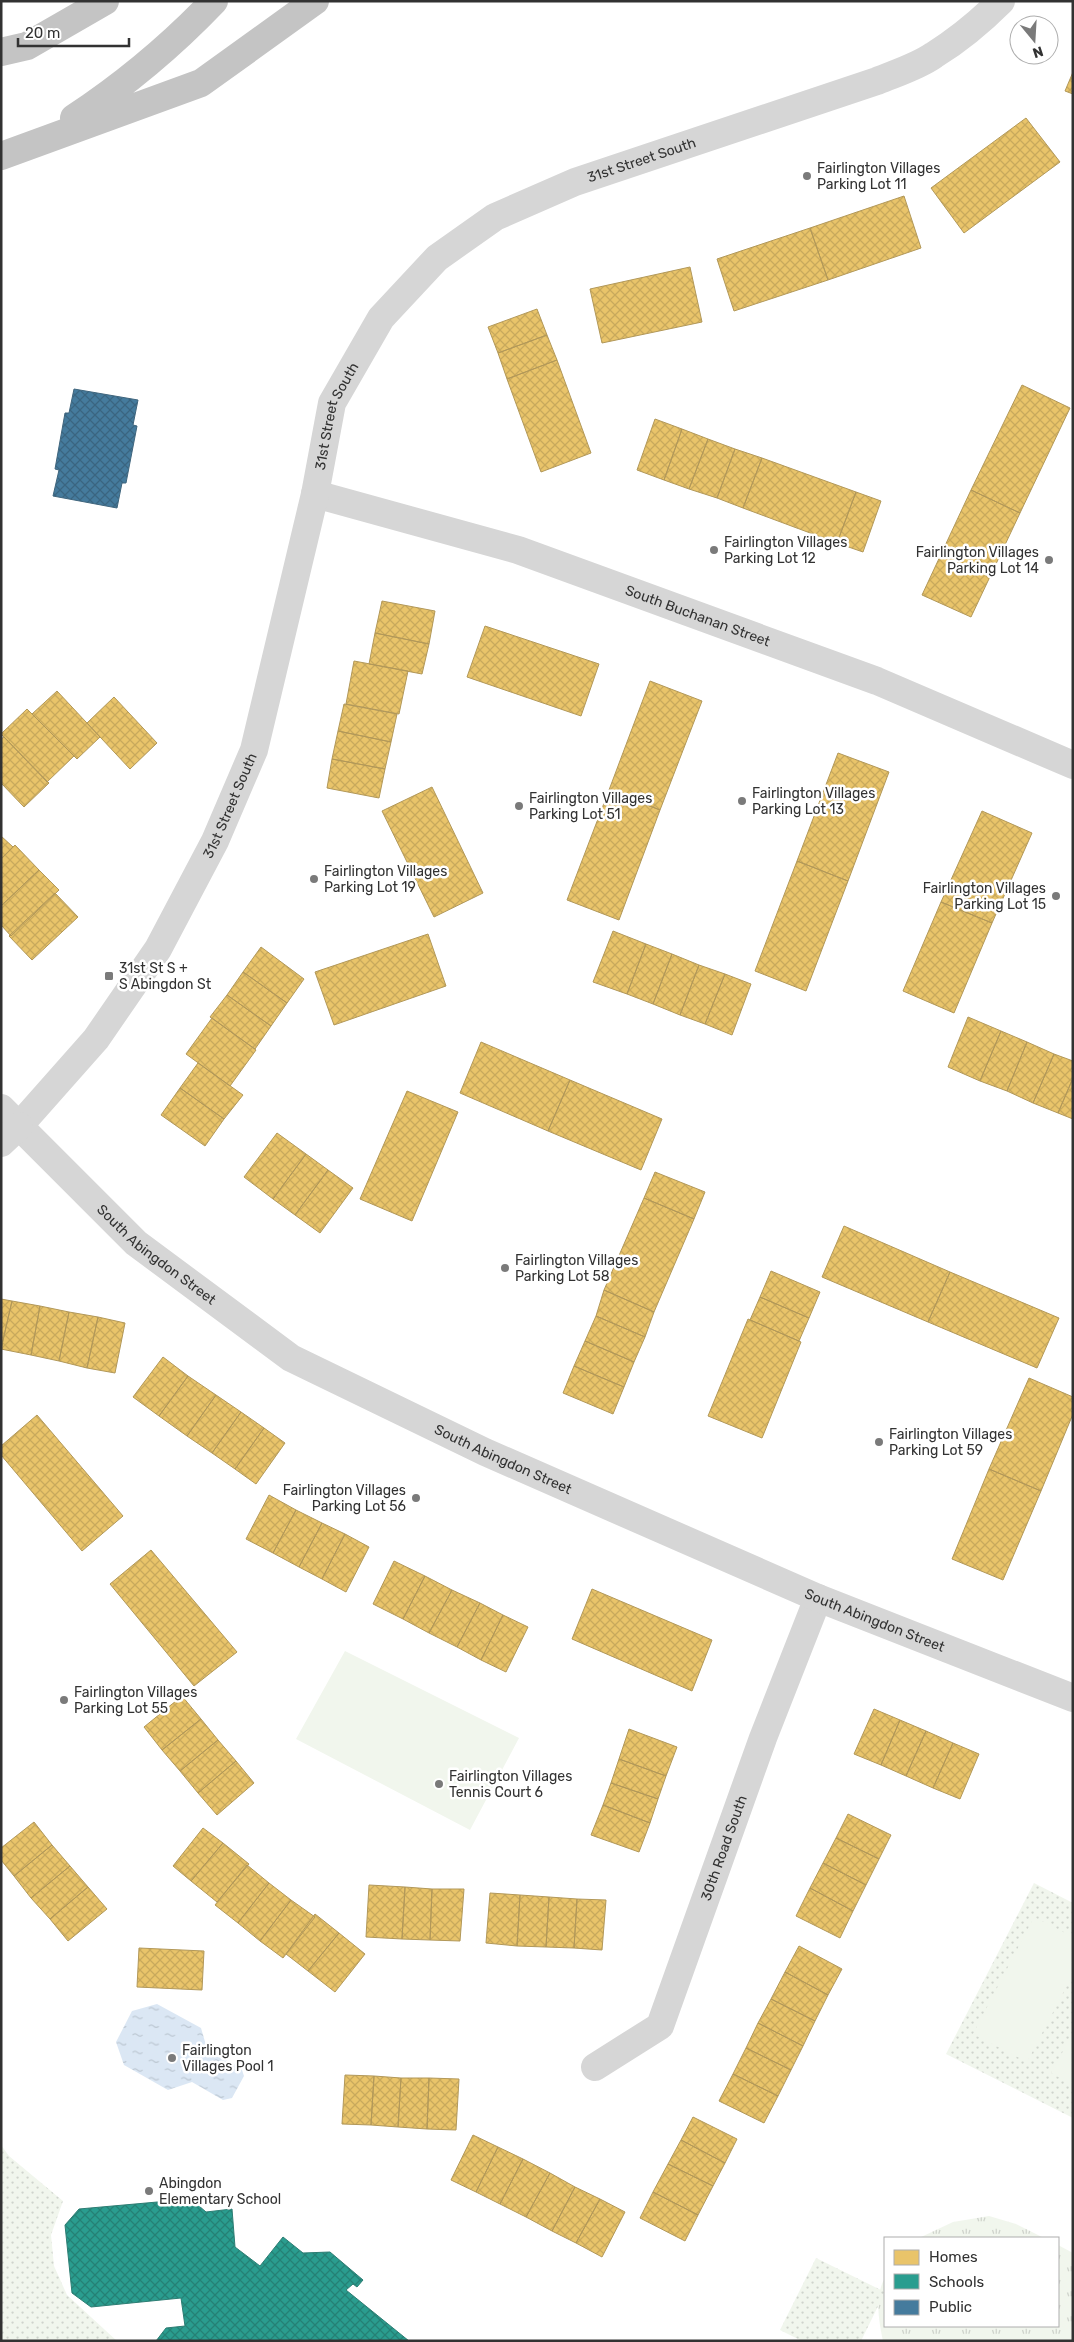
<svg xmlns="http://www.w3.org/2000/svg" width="1074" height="2342" font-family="Rubik,sans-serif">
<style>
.grass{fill:url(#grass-tufts)}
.park{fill:url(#park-dots)}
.garden{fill:#f1f6ed}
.water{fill:url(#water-ripples)}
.homes{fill:url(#homes-cross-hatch);stroke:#b29859}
.schools{fill:url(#schools-cross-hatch);stroke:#2c7d73}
.public{fill:url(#public-cross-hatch);stroke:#3f657d}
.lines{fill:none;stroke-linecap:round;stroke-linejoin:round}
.minor{stroke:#d6d6d6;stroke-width:28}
.tertiary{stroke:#d6d6d6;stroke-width:28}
.motorway{stroke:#c4c4c4;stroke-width:28}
.poi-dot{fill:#7a7a7a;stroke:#fff;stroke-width:2}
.labels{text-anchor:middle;stroke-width:5;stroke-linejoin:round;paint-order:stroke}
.street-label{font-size:14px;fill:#323232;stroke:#fff}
.poi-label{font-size:14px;fill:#323232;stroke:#fff;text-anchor:start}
</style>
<defs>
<pattern id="grass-tufts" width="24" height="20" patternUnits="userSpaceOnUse" patternTransform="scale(1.25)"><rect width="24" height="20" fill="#f1f6ed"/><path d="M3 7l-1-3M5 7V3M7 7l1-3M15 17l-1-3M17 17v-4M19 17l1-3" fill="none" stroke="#cfd3cc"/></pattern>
<pattern id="park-dots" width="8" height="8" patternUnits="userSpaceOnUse" patternTransform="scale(1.25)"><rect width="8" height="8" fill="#f1f6ed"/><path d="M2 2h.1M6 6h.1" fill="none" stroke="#cfd3cc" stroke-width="1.8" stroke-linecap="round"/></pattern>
<pattern id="water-ripples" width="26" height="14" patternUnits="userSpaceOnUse" patternTransform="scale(1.25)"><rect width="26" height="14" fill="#dbe7f4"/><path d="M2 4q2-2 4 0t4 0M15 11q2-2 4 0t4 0" fill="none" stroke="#bcc7d2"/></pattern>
<pattern id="homes-cross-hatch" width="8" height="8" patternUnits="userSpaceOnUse" patternTransform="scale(1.25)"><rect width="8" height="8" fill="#e9c46a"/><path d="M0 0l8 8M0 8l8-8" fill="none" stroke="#c8a95c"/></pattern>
<pattern id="schools-cross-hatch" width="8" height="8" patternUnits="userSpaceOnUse" patternTransform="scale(1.25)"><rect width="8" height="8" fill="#2a9d8f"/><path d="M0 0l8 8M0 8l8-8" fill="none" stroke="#258175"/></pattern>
<pattern id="public-cross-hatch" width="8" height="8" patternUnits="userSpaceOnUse" patternTransform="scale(1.25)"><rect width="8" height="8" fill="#457b9d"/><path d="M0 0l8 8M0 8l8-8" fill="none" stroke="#3a6581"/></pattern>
</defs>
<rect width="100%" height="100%" fill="#fff"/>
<path class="grass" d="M 989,2216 L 1016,2224 L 1044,2238 L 919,2238 L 953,2222 Z
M 1058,2245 L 1073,2253 L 1073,2341 L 883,2341 C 879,2321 874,2296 885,2278 L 885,2326 L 1058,2326 Z"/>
<path class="park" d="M 1034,1883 L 1073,1903 L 1073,2118 L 946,2054 Z
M 1,2145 L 9,2156 L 63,2201 L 51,2235 L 54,2266 L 67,2295 L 117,2341 L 1,2341 Z
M 816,2258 L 885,2292 L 861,2341 L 802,2341 L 780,2330 Z"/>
<path class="garden" d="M 345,1651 L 519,1738 L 470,1830 L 296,1739 Z
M 1034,1917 L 1073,1937 L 1073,1974 L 1027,2062 L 973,2034 Z
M 1073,2033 L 1073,2085 L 1051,2073 Z"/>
<path class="water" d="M 157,2004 L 201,2028 L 208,2052 L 241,2067 L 244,2076 L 232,2098 L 223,2100 L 192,2082 L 168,2090 L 124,2065 L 116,2042 L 132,2011 Z"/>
<path class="homes" d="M 1073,72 L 1073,94 L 1065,91 Z
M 1026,118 L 1060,162 L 964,233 L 931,188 Z
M 904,196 L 921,248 L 828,280 L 810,228 Z
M 810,228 L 828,280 L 734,311 L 717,259 Z
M 690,267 L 702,322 L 602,343 L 590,289 Z
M 537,309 L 547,335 L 498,353 L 488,327 Z
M 547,335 L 557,360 L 507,379 L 498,353 Z
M 557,360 L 591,453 L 541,472 L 507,379 Z
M 1022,385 L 1070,408 L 1020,513 L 971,490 Z
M 655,419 L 682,429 L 664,480 L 637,470 Z
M 682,429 L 708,439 L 689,489 L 664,480 Z
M 708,439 L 735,449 L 717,498 L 689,489 Z
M 735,449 L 762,458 L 743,508 L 717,498 Z
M 762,458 L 856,492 L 837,543 L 743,508 Z
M 971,490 L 1020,513 L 971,617 L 922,595 Z
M 856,492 L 881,501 L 863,552 L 837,543 Z
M 382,601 L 435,611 L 429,644 L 375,633 Z
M 485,626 L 599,664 L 581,716 L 467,677 Z
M 375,633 L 429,644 L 422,674 L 369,664 Z
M 354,661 L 408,671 L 399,714 L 346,704 Z
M 650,681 L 702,701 L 660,810 L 609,790 Z
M 57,691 L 100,737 L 77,759 L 32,714 Z
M 114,697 L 157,743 L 130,769 L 87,723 Z
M 344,704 L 397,714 L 391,742 L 338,731 Z
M 27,709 L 74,756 L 47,782 L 1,734 Z
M 338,731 L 391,742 L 385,769 L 332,759 Z
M 4,737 L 49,783 L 24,807 L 1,783 L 1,739 Z
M 838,753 L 889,772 L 848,881 L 797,861 Z
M 332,759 L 385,769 L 379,798 L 327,788 Z
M 432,787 L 483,893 L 434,917 L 382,811 Z
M 609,790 L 660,810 L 619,920 L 567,900 Z
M 982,811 L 1032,833 L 992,923 L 941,902 Z
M 1,836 L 13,847 L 1,859 Z
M 15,845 L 39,870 L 1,906 L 1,859 Z
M 797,861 L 848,881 L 806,991 L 755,971 Z
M 39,870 L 59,890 L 11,936 L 1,925 L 1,906 Z
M 55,893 L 78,917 L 32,960 L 9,936 Z
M 941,902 L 992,923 L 954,1013 L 903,991 Z
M 613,931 L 646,944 L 627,994 L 593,982 Z
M 428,934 L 446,986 L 334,1025 L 315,972 Z
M 646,944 L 672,954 L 653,1004 L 627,994 Z
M 261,947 L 304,979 L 287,1003 L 243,972 Z
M 672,954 L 699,965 L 680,1015 L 653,1004 Z
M 699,965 L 725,974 L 705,1024 L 680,1015 Z
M 243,972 L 287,1003 L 271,1026 L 227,995 Z
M 725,974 L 751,984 L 732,1035 L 705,1024 Z
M 227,995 L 271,1026 L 255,1049 L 210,1017 Z
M 968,1017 L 1001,1031 L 980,1081 L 948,1067 Z
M 212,1018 L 256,1050 L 230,1086 L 186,1054 Z
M 1001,1031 L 1027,1042 L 1007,1091 L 980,1081 Z
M 481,1042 L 570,1080 L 548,1131 L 460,1093 Z
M 1027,1042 L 1054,1054 L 1033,1103 L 1007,1091 Z
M 1054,1054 L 1073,1061 L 1073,1078 L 1058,1113 L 1033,1103 Z
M 198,1063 L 243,1095 L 224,1119 L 180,1088 Z
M 1073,1078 L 1073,1119 L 1058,1113 Z
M 570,1080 L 662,1119 L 641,1170 L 548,1131 Z
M 180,1088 L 224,1119 L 205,1146 L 161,1115 Z
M 407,1091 L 458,1112 L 412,1221 L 360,1199 Z
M 277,1133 L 306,1154 L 273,1199 L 244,1177 Z
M 306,1154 L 328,1170 L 295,1215 L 273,1199 Z
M 328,1170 L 353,1188 L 320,1233 L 295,1215 Z
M 655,1172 L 705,1192 L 694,1219 L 644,1198 Z
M 644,1198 L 694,1219 L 654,1312 L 604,1290 Z
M 844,1226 L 950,1272 L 928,1322 L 822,1277 Z
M 771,1271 L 820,1292 L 809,1318 L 760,1297 Z
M 950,1272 L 1059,1318 L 1037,1368 L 928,1322 Z
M 604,1290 L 654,1312 L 645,1337 L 596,1316 Z
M 760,1297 L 809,1318 L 799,1341 L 750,1320 Z
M 1,1299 L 12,1301 L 1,1349 Z
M 12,1301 L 40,1306 L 31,1355 L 1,1349 Z
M 40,1306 L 69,1312 L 59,1361 L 31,1355 Z
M 69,1312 L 98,1317 L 87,1368 L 59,1361 Z
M 596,1316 L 645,1337 L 634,1362 L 585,1341 Z
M 98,1317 L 125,1323 L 115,1373 L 87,1368 Z
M 748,1319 L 801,1342 L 762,1438 L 708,1416 Z
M 585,1341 L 634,1362 L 624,1387 L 574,1366 Z
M 163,1357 L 188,1376 L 159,1416 L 133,1397 Z
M 574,1366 L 624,1387 L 613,1414 L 563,1393 Z
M 188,1376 L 216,1395 L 187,1436 L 159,1416 Z
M 1029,1378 L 1073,1397 L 1073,1414 L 1041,1491 L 989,1469 Z
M 216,1395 L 241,1412 L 212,1453 L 187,1436 Z
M 241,1412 L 264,1428 L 235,1469 L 212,1453 Z
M 37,1415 L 123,1516 L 82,1551 L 1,1455 L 1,1446 Z
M 264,1428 L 285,1443 L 256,1484 L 235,1469 Z
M 989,1469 L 1041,1491 L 1003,1580 L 952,1559 Z
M 269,1495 L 296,1510 L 273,1553 L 246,1539 Z
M 296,1510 L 322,1523 L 299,1567 L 273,1553 Z
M 322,1523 L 345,1534 L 322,1579 L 299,1567 Z
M 345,1534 L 369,1547 L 346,1592 L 322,1579 Z
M 151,1550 L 237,1652 L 194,1686 L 110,1584 Z
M 394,1561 L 425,1576 L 403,1619 L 373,1604 Z
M 425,1576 L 452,1590 L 429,1633 L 403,1619 Z
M 592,1589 L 712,1640 L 692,1691 L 572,1639 Z
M 452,1590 L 480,1603 L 457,1647 L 429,1633 Z
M 480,1603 L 503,1615 L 481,1660 L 457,1647 Z
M 503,1615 L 528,1627 L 506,1672 L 481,1660 Z
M 182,1696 L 201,1719 L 162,1750 L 144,1727 Z
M 874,1709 L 900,1720 L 881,1765 L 854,1754 Z
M 201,1719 L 218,1740 L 180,1771 L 162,1750 Z
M 900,1720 L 926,1731 L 906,1776 L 881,1765 Z
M 629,1729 L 677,1747 L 666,1776 L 619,1759 Z
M 926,1731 L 953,1743 L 933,1788 L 906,1776 Z
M 218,1740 L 236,1761 L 198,1793 L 180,1771 Z
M 953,1743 L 979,1754 L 960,1799 L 933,1788 Z
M 619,1759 L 666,1776 L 658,1799 L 611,1783 Z
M 236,1761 L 254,1783 L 217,1815 L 198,1793 Z
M 611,1783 L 658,1799 L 650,1823 L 603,1805 Z
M 603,1805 L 650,1823 L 639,1852 L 591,1835 Z
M 848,1814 L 891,1835 L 879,1859 L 836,1838 Z
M 34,1822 L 52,1845 L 14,1876 L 1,1860 L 1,1848 Z
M 203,1828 L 223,1843 L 191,1881 L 173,1866 Z
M 836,1838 L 879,1859 L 866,1885 L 823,1863 Z
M 223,1843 L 249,1864 L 217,1902 L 191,1881 Z
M 52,1845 L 70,1866 L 31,1898 L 14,1876 Z
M 823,1863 L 866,1885 L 853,1911 L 810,1888 Z
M 247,1865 L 269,1883 L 238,1923 L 215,1905 Z
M 70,1866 L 88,1887 L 50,1919 L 31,1898 Z
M 269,1883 L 291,1900 L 260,1941 L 238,1923 Z
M 369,1885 L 405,1887 L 402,1939 L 366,1937 Z
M 88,1887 L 107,1909 L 68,1941 L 50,1919 Z
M 405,1887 L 432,1889 L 430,1940 L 402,1939 Z
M 810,1888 L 853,1911 L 840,1938 L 796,1916 Z
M 432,1889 L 464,1889 L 460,1941 L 430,1940 Z
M 490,1893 L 520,1895 L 517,1946 L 486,1943 Z
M 520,1895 L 549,1897 L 546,1947 L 517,1946 Z
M 549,1897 L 577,1899 L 574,1948 L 546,1947 Z
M 577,1899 L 606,1900 L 602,1950 L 574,1948 Z
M 291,1900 L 315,1917 L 283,1958 L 260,1941 Z
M 315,1914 L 339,1933 L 308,1971 L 286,1954 Z
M 339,1933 L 365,1954 L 335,1992 L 308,1971 Z
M 799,1946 L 842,1969 L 828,1995 L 785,1972 Z
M 139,1948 L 204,1951 L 202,1990 L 137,1987 Z
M 785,1972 L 828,1995 L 815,2021 L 771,1999 Z
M 771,1999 L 815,2021 L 803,2046 L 758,2023 Z
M 758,2023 L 803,2046 L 791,2070 L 746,2048 Z
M 746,2048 L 791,2070 L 778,2096 L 733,2074 Z
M 733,2074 L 778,2096 L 764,2123 L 719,2101 Z
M 345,2075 L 374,2076 L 371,2125 L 342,2124 Z
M 374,2076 L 401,2078 L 398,2127 L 371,2125 Z
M 401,2078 L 429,2078 L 427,2129 L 398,2127 Z
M 429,2078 L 459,2079 L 456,2130 L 427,2129 Z
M 693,2117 L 737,2139 L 725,2163 L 681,2140 Z
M 473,2135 L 498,2147 L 476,2192 L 451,2180 Z
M 681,2140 L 725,2163 L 713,2186 L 668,2164 Z
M 498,2147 L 523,2159 L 500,2204 L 476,2192 Z
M 523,2159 L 550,2173 L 526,2217 L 500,2204 Z
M 668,2164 L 713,2186 L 698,2215 L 653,2192 Z
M 550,2173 L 575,2187 L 552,2231 L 526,2217 Z
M 575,2187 L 600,2199 L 576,2243 L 552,2231 Z
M 653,2192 L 698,2215 L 685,2241 L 640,2218 Z
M 600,2199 L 625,2212 L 602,2257 L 576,2243 Z"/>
<path class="schools" d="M 191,2199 L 206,2212 L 232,2209 L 235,2247 L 260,2266 L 283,2237 L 303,2253 L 330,2252 L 363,2280 L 357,2287 L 353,2284 L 346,2290 L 409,2341 L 156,2341 L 166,2328 L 185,2326 L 181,2298 L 91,2307 L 72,2293 L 65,2225 L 79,2209 Z"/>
<path class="public" d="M 74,389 L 138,400 L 133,425 L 137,426 L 126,483 L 122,483 L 117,508 L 53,496 L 59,470 L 55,469 L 65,413 L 69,413 Z"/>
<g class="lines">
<g class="minor">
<path id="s1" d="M 315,494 L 518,550 L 877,681 L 1073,765"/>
<path id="s2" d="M 19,1126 L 96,1039 L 158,949 L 215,841 L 254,750 L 315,494 L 332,403 L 381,318 L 437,258 L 495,217 L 575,182 L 877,81 C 896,73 917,67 934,55 C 958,40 981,21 1001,1"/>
<path id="s3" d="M 595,2067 L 660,2026 L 763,1738 L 818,1598"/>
</g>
<g class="tertiary">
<path id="s4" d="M 1,1108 L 136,1243 L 291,1358 L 485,1452 L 818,1598 L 1073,1698"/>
<path d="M 1,1143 L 19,1126"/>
</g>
<path class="motorway" d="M 1,52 L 27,46 L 105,1
M 74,118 C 124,85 172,45 214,1
M 1,156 L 201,83 L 315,1"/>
</g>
<g class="poi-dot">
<circle cx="807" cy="176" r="5"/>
<circle cx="714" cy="550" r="5"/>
<circle cx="1049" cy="560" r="5"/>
<circle cx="742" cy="801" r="5"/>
<circle cx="519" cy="806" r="5"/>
<circle cx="314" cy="879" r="5"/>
<circle cx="1056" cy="896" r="5"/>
<rect x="104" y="971" width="10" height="10" rx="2.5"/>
<circle cx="505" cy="1268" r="5"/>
<circle cx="879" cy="1442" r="5"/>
<circle cx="416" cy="1498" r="5"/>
<circle cx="64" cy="1700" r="5"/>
<circle cx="439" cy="1784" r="5"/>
<circle cx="172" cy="2058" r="5"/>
<circle cx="149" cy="2191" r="5"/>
</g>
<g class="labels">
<g class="street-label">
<text dy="5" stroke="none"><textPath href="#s2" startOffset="1211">31st Street South</textPath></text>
<text dy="5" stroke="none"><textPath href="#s2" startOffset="791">31st Street South</textPath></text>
<text dy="5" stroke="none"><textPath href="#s1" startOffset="402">South Buchanan Street</textPath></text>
<text dy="5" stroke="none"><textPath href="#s2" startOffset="386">31st Street South</textPath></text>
<text dy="5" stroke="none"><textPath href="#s4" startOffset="214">South Abingdon Street</textPath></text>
<text dy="5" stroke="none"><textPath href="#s4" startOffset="619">South Abingdon Street</textPath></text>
<text dy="5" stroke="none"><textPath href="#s4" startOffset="1024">South Abingdon Street</textPath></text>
<text dy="5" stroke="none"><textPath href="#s3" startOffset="266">30th Road South</textPath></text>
</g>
<g class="poi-label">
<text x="817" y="173">Fairlington Villages<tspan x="817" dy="16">Parking Lot 11</tspan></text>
<text x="724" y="547">Fairlington Villages<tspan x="724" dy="16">Parking Lot 12</tspan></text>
<text x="1039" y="557" text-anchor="end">Fairlington Villages<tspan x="1039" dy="16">Parking Lot 14</tspan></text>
<text x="752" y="798">Fairlington Villages<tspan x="752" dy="16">Parking Lot 13</tspan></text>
<text x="529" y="803">Fairlington Villages<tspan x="529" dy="16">Parking Lot 51</tspan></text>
<text x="324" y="876">Fairlington Villages<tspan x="324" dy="16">Parking Lot 19</tspan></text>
<text x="1046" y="893" text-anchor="end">Fairlington Villages<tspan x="1046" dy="16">Parking Lot 15</tspan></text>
<text x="119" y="973">31st St S +<tspan x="119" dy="16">S Abingdon St</tspan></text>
<text x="515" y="1265">Fairlington Villages<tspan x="515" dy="16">Parking Lot 58</tspan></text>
<text x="889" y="1439">Fairlington Villages<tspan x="889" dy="16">Parking Lot 59</tspan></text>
<text x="406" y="1495" text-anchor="end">Fairlington Villages<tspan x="406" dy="16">Parking Lot 56</tspan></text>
<text x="74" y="1697">Fairlington Villages<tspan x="74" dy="16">Parking Lot 55</tspan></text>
<text x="449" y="1781">Fairlington Villages<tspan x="449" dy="16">Tennis Court 6</tspan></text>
<text x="182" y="2055">Fairlington<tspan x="182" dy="16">Villages Pool 1</tspan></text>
<text x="159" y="2188">Abingdon<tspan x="159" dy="16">Elementary School</tspan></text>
</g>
</g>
<rect width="1074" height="2342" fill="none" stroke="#323232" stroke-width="5"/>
<rect x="884" y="2237" width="175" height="90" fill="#ffffff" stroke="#adadad"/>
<rect x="894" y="2250" width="25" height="15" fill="#e9c46a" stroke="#adadad"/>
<text x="929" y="2262" font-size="15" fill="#323232">Homes</text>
<rect x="894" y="2274" width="25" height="15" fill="#2a9d8f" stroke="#adadad"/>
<text x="929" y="2287" font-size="15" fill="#323232">Schools</text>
<rect x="894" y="2300" width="25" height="15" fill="#457b9d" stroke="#adadad"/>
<text x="929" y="2312" font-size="15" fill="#323232">Public</text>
<g transform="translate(1034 40) rotate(162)"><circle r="24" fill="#ffffff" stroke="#adadad"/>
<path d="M0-4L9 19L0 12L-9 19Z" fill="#7a7a7a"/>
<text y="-8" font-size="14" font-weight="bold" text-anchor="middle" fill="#323232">N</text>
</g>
<path d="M18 38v8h111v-8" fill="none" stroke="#323232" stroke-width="2.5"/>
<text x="25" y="38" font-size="15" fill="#323232" stroke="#ffffff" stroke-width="4" paint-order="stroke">20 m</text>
</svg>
